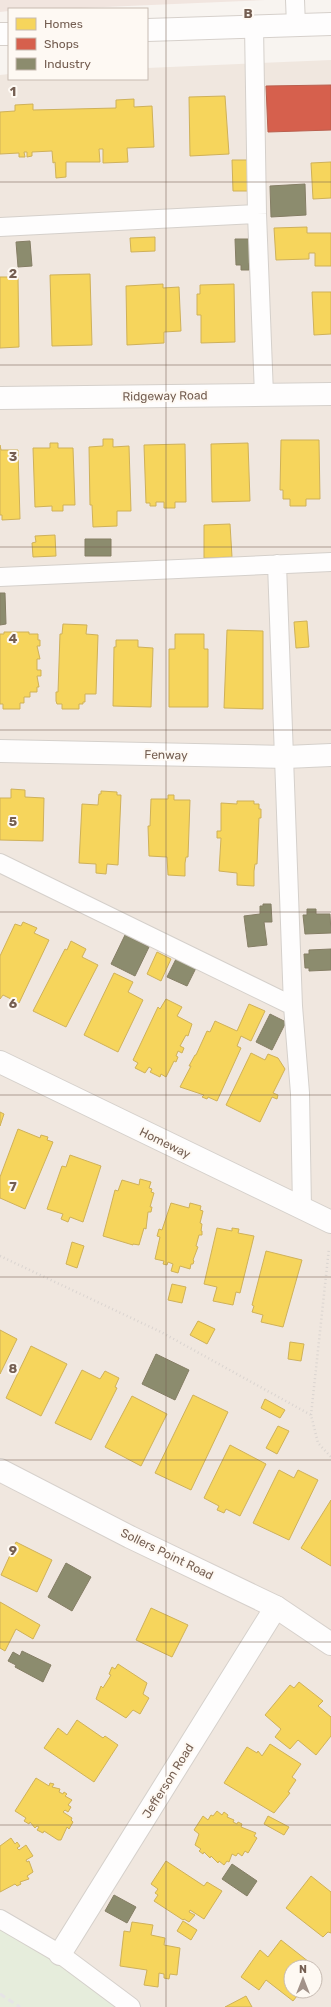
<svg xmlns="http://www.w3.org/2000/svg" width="331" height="2007" font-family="Rubik,sans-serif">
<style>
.residential{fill:#f0e7df;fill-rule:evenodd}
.commercial{fill:#f1e5df}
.green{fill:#e6eddc}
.homes{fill:#f6d55c;stroke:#cfb159}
.shops{fill:#d6604d;stroke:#b95f4e}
.industry{fill:#8c8c6e;stroke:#857e65}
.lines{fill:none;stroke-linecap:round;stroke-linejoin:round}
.lane-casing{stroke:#d5d0cb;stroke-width:20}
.street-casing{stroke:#d5d0cb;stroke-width:24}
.secondary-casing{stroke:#d6d0cb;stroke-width:24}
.path{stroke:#dad4d0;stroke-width:2.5;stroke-dasharray:1 3;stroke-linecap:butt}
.lane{stroke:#fefdfd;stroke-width:18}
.street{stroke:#fefdfd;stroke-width:22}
.secondary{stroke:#fefdfd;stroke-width:22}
.rail{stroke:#e6e4e6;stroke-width:3;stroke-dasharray:6 4;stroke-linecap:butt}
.grid{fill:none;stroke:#745e51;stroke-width:1;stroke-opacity:0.55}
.labels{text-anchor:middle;stroke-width:4;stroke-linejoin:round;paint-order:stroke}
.street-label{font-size:12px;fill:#745e51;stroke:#fef9f3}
.grid-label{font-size:13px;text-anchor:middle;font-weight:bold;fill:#745e51;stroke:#fef9f3;stroke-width:4;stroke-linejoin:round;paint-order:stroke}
</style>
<rect width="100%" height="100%" fill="#f8f4f0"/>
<path class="residential" d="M 331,60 L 331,2007 L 81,2007 L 0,1962 L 0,75 L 9,74 L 9,79 L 147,79 L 147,68 ZM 291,1967 L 315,1967 L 315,1991 L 291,1991 Z"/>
<path class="commercial" d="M 0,0 L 265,0 L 58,9 L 9,9 L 9,11 L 0,12 Z"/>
<path class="green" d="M 0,1923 L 121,2007 L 0,2007 Z"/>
<path class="homes" d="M 225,96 L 229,154 L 190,156 L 189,97 Z
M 134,99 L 134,107 L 152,106 L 154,147 L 127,148 L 128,162 L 103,163 L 103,149 L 99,149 L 100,162 L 66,162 L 66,177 L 56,178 L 55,162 L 53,163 L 52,151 L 32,152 L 32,156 L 27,157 L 27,152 L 24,152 L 25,157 L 19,157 L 19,153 L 0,154 L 0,112 L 15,111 L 15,105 L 33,104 L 33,110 L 116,108 L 116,100 Z
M 232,160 L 248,160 L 250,191 L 233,191 Z
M 331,162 L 331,198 L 313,199 L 311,163 Z
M 307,227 L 307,233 L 331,233 L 331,266 L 315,266 L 315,253 L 309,253 L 309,259 L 276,260 L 274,228 Z
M 155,237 L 155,251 L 131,252 L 130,238 Z
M 90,274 L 92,345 L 52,346 L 50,275 Z
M 0,277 L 18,277 L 19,347 L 0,348 Z
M 163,284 L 163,288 L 179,287 L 181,331 L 164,332 L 164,343 L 127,345 L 126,286 Z
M 234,284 L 235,342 L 201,343 L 201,315 L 197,315 L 197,294 L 200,294 L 200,285 Z
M 312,292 L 331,292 L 331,334 L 314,335 Z
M 103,439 L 113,439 L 113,447 L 129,446 L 131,511 L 117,511 L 117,526 L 93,527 L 92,505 L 90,505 L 89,447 L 103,446 Z
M 281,440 L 319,440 L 320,499 L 306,499 L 306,506 L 290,506 L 290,499 L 283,499 L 283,490 L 280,490 Z
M 50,443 L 58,443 L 58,448 L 73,448 L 75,505 L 63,505 L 63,511 L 52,511 L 52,506 L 35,507 L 33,448 L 50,448 Z
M 248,443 L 250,501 L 212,502 L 211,444 Z
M 185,444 L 186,502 L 175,502 L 175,508 L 164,508 L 164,502 L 156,502 L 156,506 L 150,506 L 150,503 L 146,503 L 144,445 Z
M 0,445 L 1,450 L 18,450 L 20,519 L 2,520 L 2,515 L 0,515 Z
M 230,524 L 232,557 L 204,558 L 204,525 Z
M 55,535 L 56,556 L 33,557 L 32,543 L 36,542 L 35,536 Z
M 307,621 L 309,647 L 296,648 L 294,622 Z
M 63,624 L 87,625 L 86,634 L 98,635 L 96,694 L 85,694 L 85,702 L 83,702 L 83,704 L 79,704 L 79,709 L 62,709 L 62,704 L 57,704 L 56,701 L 56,692 L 58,692 L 60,634 L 62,634 Z
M 227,630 L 263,631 L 263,709 L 224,708 Z
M 4,632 L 29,632 L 29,634 L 38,634 L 38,640 L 40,640 L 40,646 L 37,646 L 40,659 L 37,659 L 37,670 L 41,670 L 41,676 L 37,676 L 39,687 L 37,687 L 37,692 L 30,692 L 30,697 L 24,697 L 24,703 L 20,703 L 20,709 L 3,709 L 3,704 L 0,704 L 0,634 L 4,634 Z
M 175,634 L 204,634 L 204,649 L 208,649 L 208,707 L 169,707 L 169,649 L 175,649 Z
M 116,640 L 138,640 L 138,647 L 153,648 L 151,707 L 113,706 L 114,647 L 116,647 Z
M 11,789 L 25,790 L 25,797 L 44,798 L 43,841 L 0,840 L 0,798 L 11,798 Z
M 101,791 L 117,792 L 117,795 L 121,795 L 118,865 L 107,864 L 106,874 L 96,873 L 96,864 L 79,863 L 82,804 L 98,805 L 99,794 L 101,794 Z
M 168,795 L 174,795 L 174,800 L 190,800 L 188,857 L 186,857 L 185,863 L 185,876 L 168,875 L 167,857 L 149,856 L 148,826 L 150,826 L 151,799 L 168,799 Z
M 237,801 L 254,801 L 254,804 L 259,804 L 259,809 L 261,809 L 261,818 L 259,818 L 257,864 L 255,864 L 254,871 L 254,886 L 237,885 L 237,873 L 219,871 L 221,838 L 217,838 L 217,831 L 221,831 L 221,803 L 237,804 Z
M 23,922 L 37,928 L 34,933 L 49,940 L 19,1003 L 3,995 L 0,999 L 0,956 L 15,924 L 21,926 Z
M 71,941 L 86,949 L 82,957 L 98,965 L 66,1027 L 33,1011 L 65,949 L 67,950 Z
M 157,952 L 171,959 L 161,981 L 147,974 Z
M 114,973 L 133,982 L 128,992 L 143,1000 L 118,1052 L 84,1035 Z
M 166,999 L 182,1007 L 177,1016 L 192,1024 L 188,1036 L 186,1035 L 180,1046 L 184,1048 L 182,1053 L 178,1051 L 176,1056 L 178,1057 L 176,1062 L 174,1061 L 166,1077 L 161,1074 L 160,1077 L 150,1072 L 152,1069 L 149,1067 L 145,1073 L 135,1068 L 138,1063 L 133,1060 L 158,1007 L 160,1009 Z
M 249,1004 L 265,1011 L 251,1041 L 241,1036 L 237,1046 L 241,1048 L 217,1101 L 208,1097 L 207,1099 L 202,1097 L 204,1095 L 180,1087 L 191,1066 L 189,1066 L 195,1055 L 196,1055 L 207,1031 L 210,1032 L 215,1021 L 237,1031 Z
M 251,1053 L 265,1060 L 268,1054 L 278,1058 L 285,1069 L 273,1093 L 278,1095 L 277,1099 L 272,1097 L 260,1122 L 226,1105 Z
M 0,1112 L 4,1114 L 0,1126 Z
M 18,1129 L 40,1138 L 41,1135 L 48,1137 L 47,1140 L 53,1142 L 25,1209 L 0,1198 L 0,1177 Z
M 70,1155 L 101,1166 L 83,1222 L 70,1217 L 68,1222 L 61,1219 L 63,1214 L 47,1209 L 62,1166 L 66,1167 Z
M 140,1179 L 151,1182 L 149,1188 L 152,1189 L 151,1192 L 154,1193 L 150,1207 L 152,1207 L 151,1212 L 148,1212 L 146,1229 L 144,1228 L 139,1245 L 133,1244 L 133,1245 L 103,1236 L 115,1190 L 118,1191 L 122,1180 L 139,1185 Z
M 171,1203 L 189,1208 L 190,1203 L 201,1206 L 200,1210 L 203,1211 L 200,1223 L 202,1224 L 201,1231 L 202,1231 L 202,1235 L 199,1235 L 196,1246 L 198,1247 L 193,1260 L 194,1261 L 193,1264 L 191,1264 L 190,1269 L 180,1266 L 178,1273 L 171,1271 L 173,1264 L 168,1262 L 167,1265 L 163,1264 L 164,1261 L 155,1259 L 160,1237 L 157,1236 L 159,1229 L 162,1230 Z
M 217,1228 L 232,1231 L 232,1228 L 239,1229 L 238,1233 L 254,1236 L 240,1293 L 236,1292 L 233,1305 L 213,1301 L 217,1287 L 204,1284 Z
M 72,1242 L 84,1246 L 77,1268 L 66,1264 Z
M 266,1251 L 302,1260 L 283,1327 L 261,1322 L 263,1315 L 252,1312 L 254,1306 L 252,1305 Z
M 172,1284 L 186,1287 L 182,1303 L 168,1300 Z
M 198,1321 L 215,1329 L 207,1344 L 190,1335 Z
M 0,1330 L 17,1339 L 0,1374 Z
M 290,1342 L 304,1344 L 301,1361 L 288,1359 Z
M 31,1346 L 67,1364 L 41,1416 L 6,1398 Z
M 82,1370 L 100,1379 L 105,1371 L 119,1378 L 115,1387 L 117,1388 L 91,1440 L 55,1423 Z
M 193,1395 L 228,1412 L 191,1490 L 155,1473 Z
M 132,1396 L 167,1414 L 141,1466 L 105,1447 Z
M 265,1399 L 285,1410 L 280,1418 L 261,1408 Z
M 278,1426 L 289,1431 L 277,1454 L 266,1448 Z
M 230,1445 L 266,1464 L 240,1516 L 226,1509 L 224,1513 L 217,1510 L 219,1506 L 204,1498 Z
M 279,1470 L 294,1478 L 298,1470 L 318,1480 L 289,1540 L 253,1523 Z
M 331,1500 L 331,1566 L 301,1548 Z
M 16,1542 L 52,1560 L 37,1592 L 1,1575 Z
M 0,1602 L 40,1625 L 33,1639 L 16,1629 L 5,1651 L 0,1648 Z
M 151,1608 L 188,1625 L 172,1657 L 136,1640 Z
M 118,1664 L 147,1683 L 143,1694 L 149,1698 L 140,1714 L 133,1710 L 126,1718 L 96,1699 L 101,1686 L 103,1688 L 111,1675 L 109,1674 L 112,1667 L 115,1669 Z
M 299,1682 L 323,1701 L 318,1706 L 331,1717 L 331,1736 L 316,1755 L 298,1740 L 290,1749 L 275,1737 L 281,1729 L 265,1715 L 290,1685 L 294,1688 Z
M 77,1720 L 103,1738 L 105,1736 L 118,1745 L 94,1782 L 44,1748 L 58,1728 L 67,1735 Z
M 270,1744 L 301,1764 L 292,1777 L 296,1780 L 288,1792 L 290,1793 L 274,1813 L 224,1783 L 247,1747 L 257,1753 L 258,1751 L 262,1756 Z
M 36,1778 L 49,1786 L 50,1783 L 54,1784 L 52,1787 L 60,1789 L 59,1792 L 63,1794 L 64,1792 L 67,1794 L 65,1796 L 72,1800 L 68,1805 L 71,1807 L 68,1812 L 65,1810 L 63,1812 L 72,1818 L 71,1820 L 73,1822 L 69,1829 L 67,1827 L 61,1840 L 58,1840 L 44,1831 L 43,1833 L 37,1830 L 39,1827 L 37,1826 L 35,1828 L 30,1822 L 29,1824 L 24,1821 L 26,1818 L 15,1811 Z
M 217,1811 L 222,1815 L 224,1812 L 228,1815 L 227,1817 L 234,1820 L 233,1822 L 237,1824 L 238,1822 L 242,1824 L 241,1827 L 256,1833 L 254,1836 L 257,1838 L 248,1853 L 245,1851 L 242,1856 L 238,1853 L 236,1856 L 232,1854 L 229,1862 L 227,1861 L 224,1865 L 219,1861 L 218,1863 L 211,1856 L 210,1858 L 204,1852 L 203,1854 L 199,1851 L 201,1849 L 195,1845 L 199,1834 L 194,1830 L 203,1816 L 208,1820 L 211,1815 L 213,1816 Z
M 268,1816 L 289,1827 L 284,1835 L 264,1824 Z
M 11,1838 L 15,1844 L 17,1842 L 20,1846 L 17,1848 L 19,1850 L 26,1845 L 33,1856 L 26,1860 L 27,1862 L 29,1861 L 33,1872 L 27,1876 L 29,1879 L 20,1882 L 21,1884 L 17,1886 L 15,1884 L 0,1892 L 0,1846 Z
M 166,1861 L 204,1886 L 207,1882 L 222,1891 L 204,1919 L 190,1910 L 189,1912 L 195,1915 L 189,1922 L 184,1919 L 183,1920 L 154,1901 L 158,1895 L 155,1893 L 158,1889 L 151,1884 Z
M 311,1876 L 331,1892 L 331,1933 L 328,1932 L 323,1937 L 286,1908 Z
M 183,1921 L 197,1930 L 191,1940 L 177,1931 Z
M 132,1922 L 153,1925 L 151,1935 L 165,1938 L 164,1945 L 180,1948 L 177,1975 L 170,1974 L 169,1979 L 164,1978 L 164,1974 L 159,1973 L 158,1987 L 144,1985 L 147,1970 L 120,1966 L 124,1931 L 130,1932 Z
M 281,1940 L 309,1962 L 305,1967 L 291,1967 L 291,1991 L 301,1991 L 293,2001 L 266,1980 L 259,1990 L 241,1977 L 260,1950 L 268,1957 Z
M 246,1996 L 252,2007 L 225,2007 Z"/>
<path class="shops" d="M 331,85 L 331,130 L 268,132 L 266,86 Z"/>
<path class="industry" d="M 305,184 L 306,215 L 271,217 L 270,186 Z
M 235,239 L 252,239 L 253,263 L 249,263 L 249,270 L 241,270 L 241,265 L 236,265 Z
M 30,241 L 32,266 L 18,267 L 16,242 Z
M 85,539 L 111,539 L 111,556 L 85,556 Z
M 0,593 L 5,593 L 6,624 L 0,625 Z
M 263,904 L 271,904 L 272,922 L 264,922 L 267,945 L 248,947 L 244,916 L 260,914 L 260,906 L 263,906 Z
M 307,909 L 316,909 L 316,914 L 330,914 L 331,933 L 305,934 L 303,915 L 307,915 Z
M 125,935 L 149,947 L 135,976 L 111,964 Z
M 331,949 L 331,970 L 309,971 L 309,968 L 305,968 L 304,954 L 309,954 L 309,950 Z
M 176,959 L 196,968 L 187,986 L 167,977 Z
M 270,1014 L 286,1022 L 272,1050 L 256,1042 Z
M 156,1354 L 189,1370 L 175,1400 L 142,1384 Z
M 66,1563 L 91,1577 L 72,1611 L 48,1597 Z
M 22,1651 L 51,1665 L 43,1682 L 15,1667 L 16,1665 L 8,1661 L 13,1652 L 20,1656 Z
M 232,1864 L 257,1881 L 247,1896 L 222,1879 Z
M 114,1895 L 136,1907 L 127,1923 L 105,1911 Z"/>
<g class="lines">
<g class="lane-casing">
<path id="lane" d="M 295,0 L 296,25
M 254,26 L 257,214 L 264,395
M 0,227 L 257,214
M 277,564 L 293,1006
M 0,577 L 331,562
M 0,863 L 293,1006 L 300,1093 L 302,1209
M 0,1919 L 60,1954 L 131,2007"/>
</g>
<g class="street-casing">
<path id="street" d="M 0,398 L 331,394
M 0,751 L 286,757 L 331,755
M 0,1062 L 331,1222
M 60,1954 L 276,1607"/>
</g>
<g class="secondary-casing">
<path id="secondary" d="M 147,30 L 331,24
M 0,34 L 9,34
M 0,1470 L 130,1537 L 276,1607 L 331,1644"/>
</g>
<path class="path" d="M 0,1256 L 161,1332 L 311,1415 L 318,1443 L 331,1457
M 311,1415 L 329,1248"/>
<use href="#lane" class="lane"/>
<use href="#street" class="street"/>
<use href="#secondary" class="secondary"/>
<path class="rail" d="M 0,1994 L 20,2007"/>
</g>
<path class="grid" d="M 166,0 L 166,2007M 0,182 L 331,182M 0,365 L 331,365M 0,547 L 331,547M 0,730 L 331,730M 0,912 L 331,912M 0,1095 L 331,1095M 0,1277 L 331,1277M 0,1460 L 331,1460M 0,1642 L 331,1642M 0,1825 L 331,1825"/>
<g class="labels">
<g class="street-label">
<text transform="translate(165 396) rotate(-1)" y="4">Ridgeway Road</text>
<text transform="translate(166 755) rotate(1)" y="4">Fenway</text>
<text transform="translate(165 1143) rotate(26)" y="4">Homeway</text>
<text transform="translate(167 1554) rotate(26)" y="4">Sollers Point Road</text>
<text transform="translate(168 1781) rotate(-58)" y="4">Jefferson Road</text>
</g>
</g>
<g class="grid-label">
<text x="248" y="18">B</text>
<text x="13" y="96">1</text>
<text x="13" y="278">2</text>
<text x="13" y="461">3</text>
<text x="13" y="643">4</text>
<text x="13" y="826">5</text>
<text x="13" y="1008">6</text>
<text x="13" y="1191">7</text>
<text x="13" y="1373">8</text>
<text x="13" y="1555">9</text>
</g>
<rect x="8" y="8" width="140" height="72" fill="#fef9f3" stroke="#c7bbb2"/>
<rect x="16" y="18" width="20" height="12" fill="#f6d55c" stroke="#c7bbb2"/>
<text x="44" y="28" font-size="12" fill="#745e51">Homes</text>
<rect x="16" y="38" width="20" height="12" fill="#d6604d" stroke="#c7bbb2"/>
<text x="44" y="48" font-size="12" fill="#745e51">Shops</text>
<rect x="16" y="58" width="20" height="12" fill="#8c8c6e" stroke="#c7bbb2"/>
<text x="44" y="68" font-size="12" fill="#745e51">Industry</text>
<g transform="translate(303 1979)"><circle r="19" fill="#fef9f3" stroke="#c7bbb2"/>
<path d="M0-3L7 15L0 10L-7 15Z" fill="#a29289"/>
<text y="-6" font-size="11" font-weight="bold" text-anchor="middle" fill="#745e51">N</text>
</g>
</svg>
